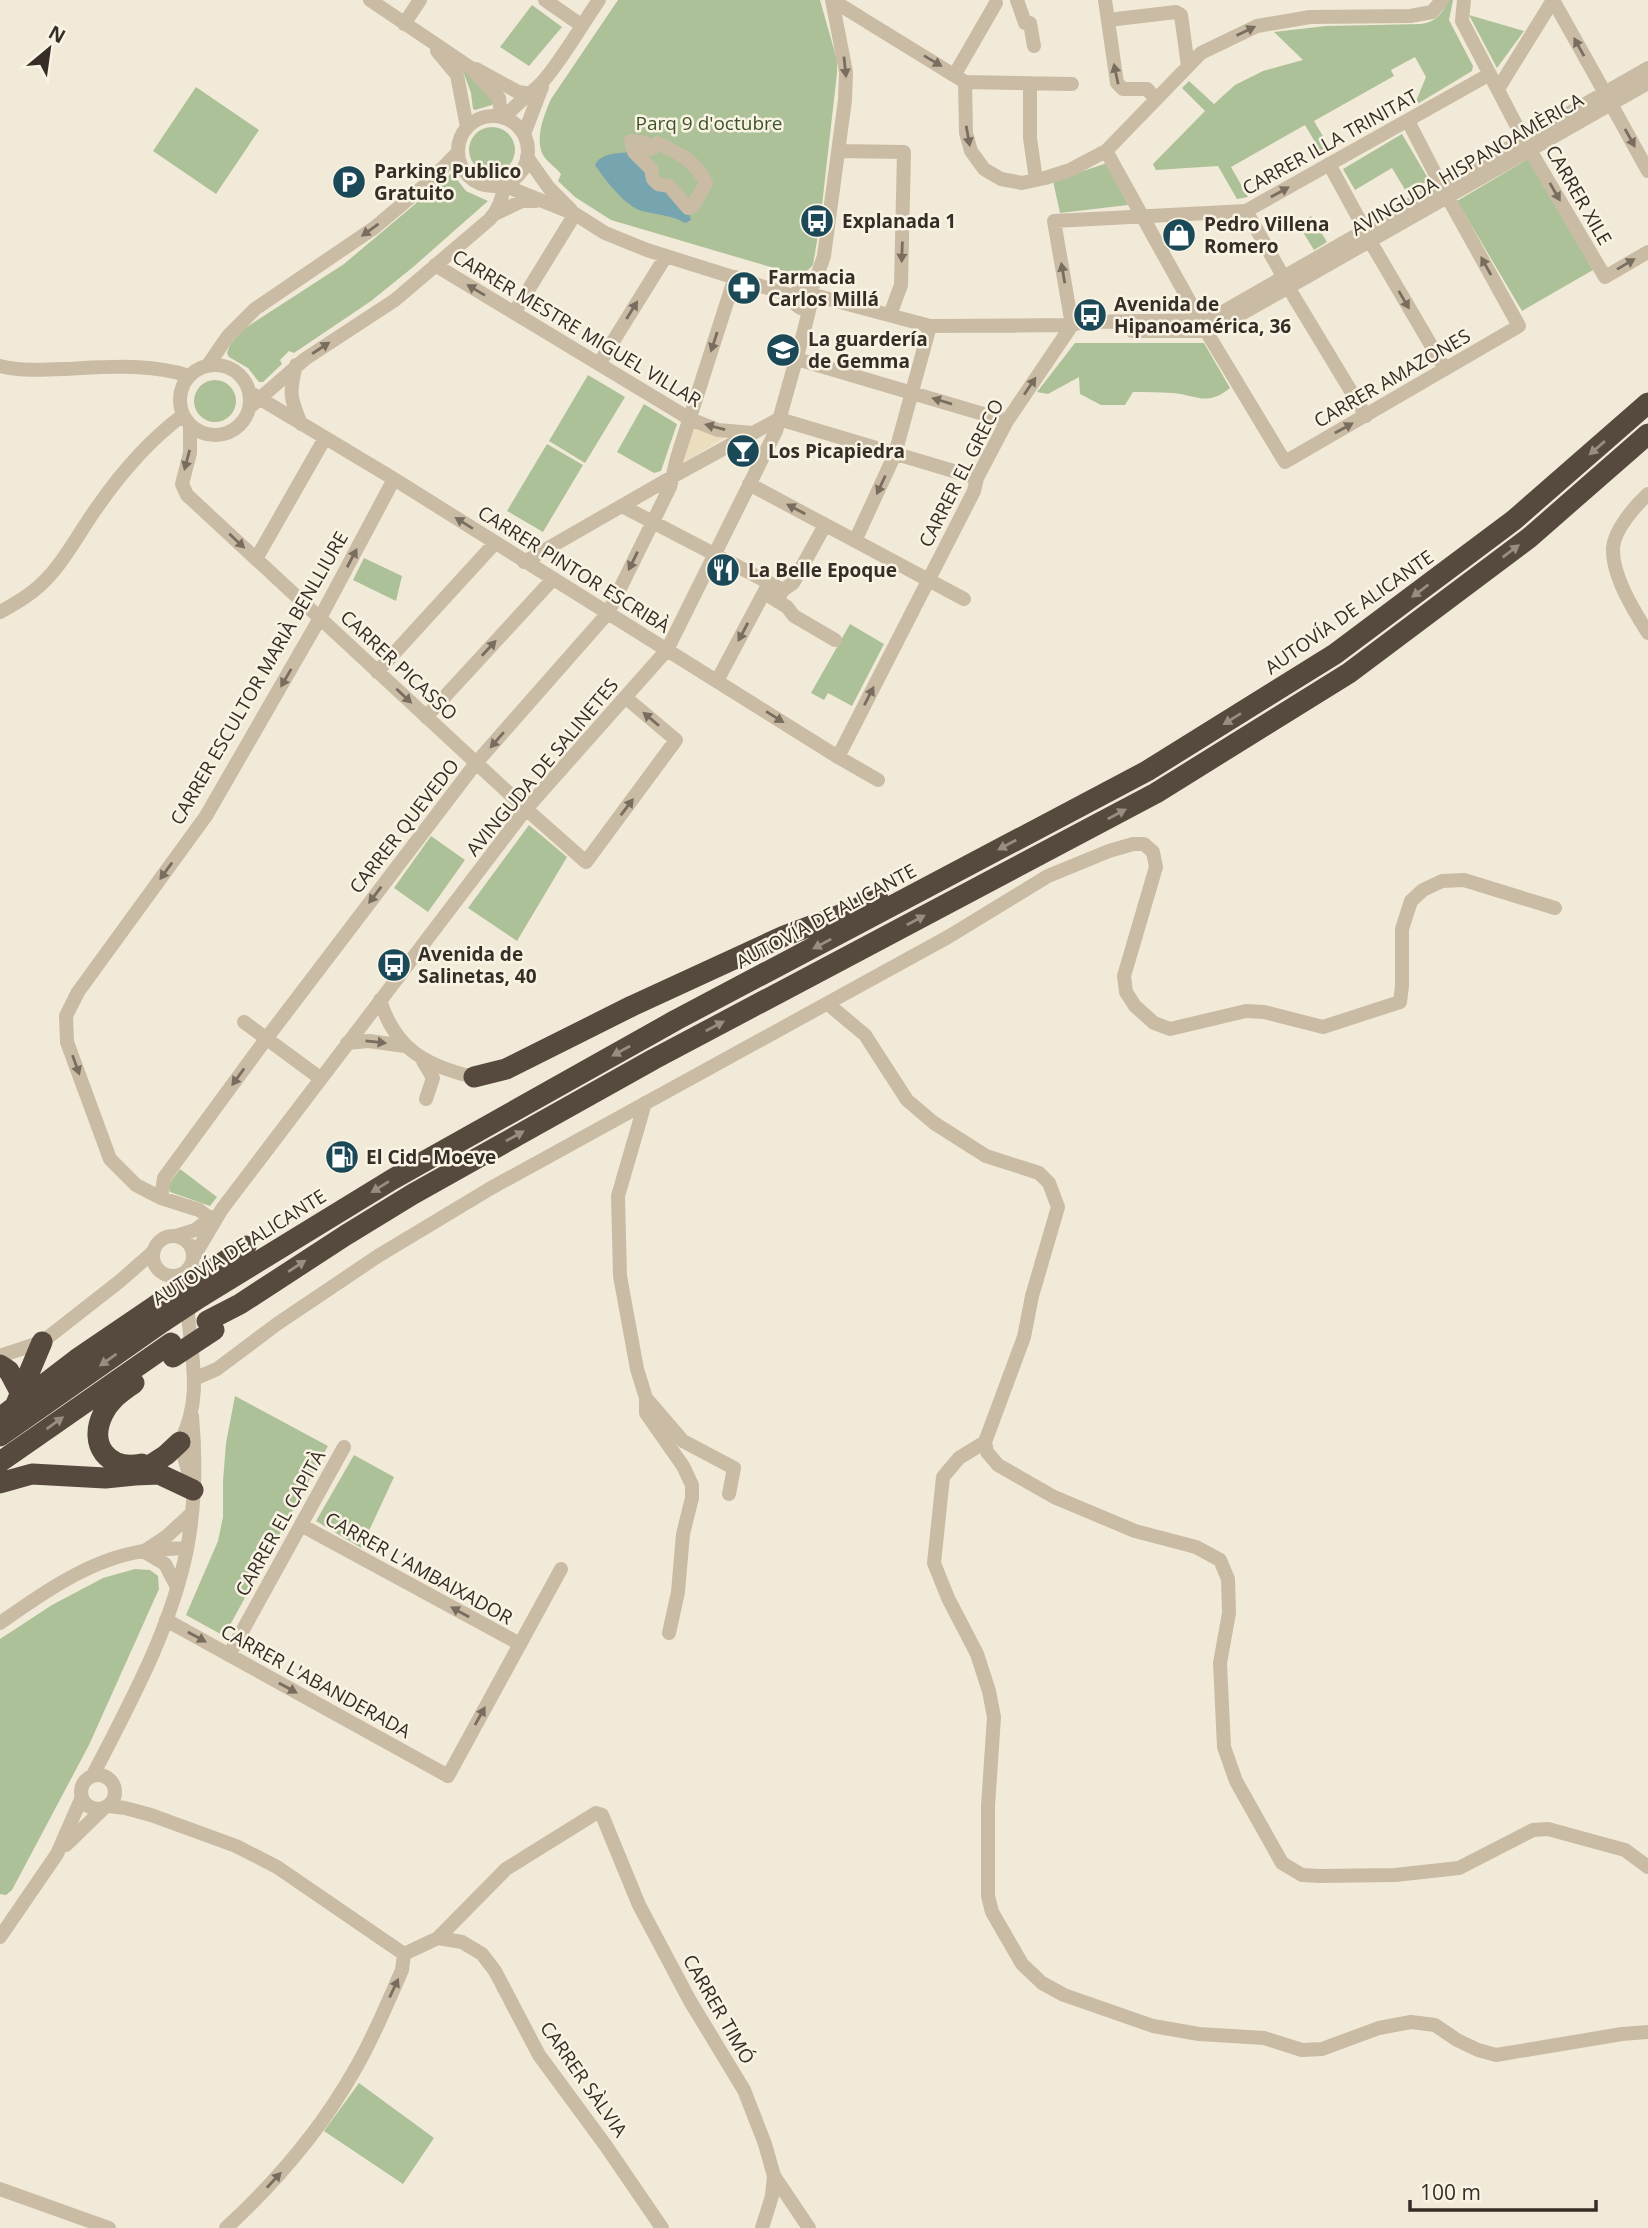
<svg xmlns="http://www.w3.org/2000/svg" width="1648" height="2228" font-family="'Open Sans',sans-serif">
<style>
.green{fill:#adc198}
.plaza{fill:#eadebe}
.water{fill:#76a4af}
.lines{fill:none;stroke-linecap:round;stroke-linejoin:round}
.minor{stroke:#cabba4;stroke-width:14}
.highway{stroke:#56493d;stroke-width:21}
.highway-bridge{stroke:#56493d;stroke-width:21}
.oneway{fill:#786d5f}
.oneway2{fill:#978d80}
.labels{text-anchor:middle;stroke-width:5;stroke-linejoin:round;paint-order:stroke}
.park-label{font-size:19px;fill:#3d5429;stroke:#f9f3e4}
.street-label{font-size:19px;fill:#352d26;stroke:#f9f3e4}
.poi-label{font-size:19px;font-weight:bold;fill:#352d26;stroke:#f9f3e4;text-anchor:start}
</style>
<rect width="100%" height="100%" fill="#f2ead8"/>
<path class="green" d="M 618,0 L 820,0 L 837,60 L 837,73 L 820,223 L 813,265 L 807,271 L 784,271 L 611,220 L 575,197 L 558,181 L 561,174 C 556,168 550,164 545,158 C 533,142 544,115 551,99 Z
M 1448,0 L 1453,0 L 1449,20 L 1473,66 L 1472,71 L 1414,106 L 1426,77 L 1415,57 L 1391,70 L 1394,76 L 1314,121 L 1331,150 L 1322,154 L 1305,125 L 1231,167 L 1248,197 L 1237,199 L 1218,166 L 1156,170 L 1153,164 L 1205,111 L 1182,88 L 1189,81 L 1214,104 L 1235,85 L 1263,71 L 1303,60 L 1274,32 L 1326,26 L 1421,24 C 1435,22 1443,14 1448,0 Z
M 532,5 L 562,27 L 529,66 L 500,47 Z
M 1469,15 L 1524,31 L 1497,68 Z
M 465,70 L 494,102 L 492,105 L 475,110 L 473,109 L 471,93 L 463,71 Z
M 196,87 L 259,130 L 216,194 L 153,151 Z
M469 150a23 23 0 1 1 46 0a23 23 0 1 1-46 0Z
M 1402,134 L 1429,180 L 1407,193 L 1392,168 L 1355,190 L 1343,169 Z
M 1528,159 L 1593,270 L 1522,311 L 1457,201 Z
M 1107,163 L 1128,205 L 1060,213 L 1053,181 Z
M 452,173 L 466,191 L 488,201 L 412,268 L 371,301 L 294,353 L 289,351 L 280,360 L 282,364 L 263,382 L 259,382 L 248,368 L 229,357 L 227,353 L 230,345 L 242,330 L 344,264 Z
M 1311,216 L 1327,242 L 1314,250 L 1298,224 Z
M 1075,343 L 1204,343 L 1230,388 C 1207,407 1197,395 1172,393 C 1159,392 1146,392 1133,392 L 1125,405 L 1101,405 L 1080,394 L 1079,377 L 1048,394 L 1037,392 Z
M 588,375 L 625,397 L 585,463 L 549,441 Z
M194 401a21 21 0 1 1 42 0a21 21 0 1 1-42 0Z
M 644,404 L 677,424 L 661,471 L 654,473 L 617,452 Z
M 547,444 L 583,465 L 543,532 L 507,511 Z
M 364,558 L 402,576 L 396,601 L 353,580 Z
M 850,624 L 884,644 L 852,706 L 828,693 L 824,700 L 811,693 Z
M 529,825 L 567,857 L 517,941 L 468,908 Z
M 431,836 L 465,860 L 428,912 L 394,888 Z
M 180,1169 L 217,1197 L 210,1206 L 170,1192 L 168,1185 Z
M 235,1396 L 328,1446 L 224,1636 L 186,1615 L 218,1541 L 223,1517 L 223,1481 L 226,1443 Z
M 354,1455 L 394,1477 L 361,1548 L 316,1521 Z
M 135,1569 L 150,1570 L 158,1576 L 159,1589 L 89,1745 L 12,1890 L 6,1895 L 0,1894 L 0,1639 L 52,1605 L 103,1578 Z
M 359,2083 L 434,2138 L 403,2184 L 324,2131 Z"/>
<path class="plaza" d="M 693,426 L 726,437 L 681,464 Z"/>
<path class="water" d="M 634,152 L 689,213 L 691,220 L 685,223 C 671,215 658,215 642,211 C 626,207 604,179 595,165 C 601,152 620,153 634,152 Z"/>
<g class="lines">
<path class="minor" d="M 370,0 L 471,68 L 499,98 L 501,117
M 545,0 L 581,25
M 832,0 L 965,82 L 966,133 L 971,151 L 984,169 L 1001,179 L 1022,183 L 1045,178 L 1070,170 L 1106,151 L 1201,53 L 1257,26 L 1310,17 L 1410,16 L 1432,12 L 1442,0
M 1017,0 L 1025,23 L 1030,23 L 1034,46
M 1105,0 L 1117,83 L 1123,89 L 1147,89 L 1155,98
M 1464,0 L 1462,21 L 1524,140 L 1605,277 L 1648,252
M 1108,20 L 1176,12 L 1181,15 L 1188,66
M 404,24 L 420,0
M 437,51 L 457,75 L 467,127
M 476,69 L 518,92 L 531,94
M 955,74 L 996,3
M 965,82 L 1072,84
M 1030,83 L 1030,138 L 1036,180
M 1498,89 L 1553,0 L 1605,93
M 1611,104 L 1648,171
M458 151a35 35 0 1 1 70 0a35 35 0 1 1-70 0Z
M 504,118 C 516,103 532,94 545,79 C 565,55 581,26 599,0
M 524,134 L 542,87
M 631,141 L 645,143 L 651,149 L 657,143 C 679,153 696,161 706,183 L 693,206 L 688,208 L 669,186 L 658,184 L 653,179 L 651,169 L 634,152 Z
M 839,151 L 904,152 L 901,285 L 890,315
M 1106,151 L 1206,331 L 1285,462 L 1519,326 L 1442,187 L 1408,121
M 527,157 L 549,188 L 571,210
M 1329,164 L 1365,230
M 505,184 L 515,190 L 575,214 L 605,233 L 647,250 L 793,296
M 1246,211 L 1283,276
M 495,214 L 522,201 L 536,201
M 1370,241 L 1445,369
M 435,265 L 690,419 L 718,430 L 753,433 L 779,419 L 977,478
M 1288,287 L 1366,416
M 807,291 L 815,282 L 824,256 L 845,100 L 846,72 L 832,0
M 810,294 L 930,326 L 1072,325 L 1083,322 L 1201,320 L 1214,317 L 1648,68
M 514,313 L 575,214
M 1132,331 L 1206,331 L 1220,326 L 1648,83
M 797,359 L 1007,421
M 599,364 L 666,256
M 208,365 L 228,336 L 255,309 L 374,228 L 431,180 L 458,152
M 296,365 C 289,393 290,398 301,424
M180 400a35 35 0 1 1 70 0a35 35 0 1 1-70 0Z
M 0,366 C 22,371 42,370 65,369 C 106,367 150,363 189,376
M 249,392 L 394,479 L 838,757 L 878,780
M 250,407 L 305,359 L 395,300 L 490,219 C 499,209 503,197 504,184
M 190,425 L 190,453 L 182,484 L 187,495 L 526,809 L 586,862 L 676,740 L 625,697
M 749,484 L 964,599
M 1648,494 C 1635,506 1614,530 1613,548 C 1612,576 1634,611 1648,633
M 622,506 L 783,590
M 855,541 L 895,454 L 930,326
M 256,559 L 325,438
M 524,562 L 672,477 L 752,433
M 771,597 L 787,607 L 794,616 L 835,640
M 777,601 L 783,590 L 793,583 L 825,525
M 0,612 C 11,606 22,600 32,592 C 61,570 77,535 98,506 C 121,473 151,439 183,415
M 377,672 L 495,543
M 717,681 L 769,583
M 426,717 L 553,579
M 838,757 L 974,491 L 977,478 L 1007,421 L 1072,325 L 1054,221 L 1246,211 L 1490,74
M 380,1000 C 395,1049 426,1066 474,1077
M 828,1004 L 865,1035 L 907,1100 L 934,1123 L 986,1156 L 1039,1173 L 1049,1183 L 1058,1207 L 1032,1296 L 1024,1337 L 985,1442 L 987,1452 L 998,1465 L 1054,1497 L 1135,1531 L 1196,1547 L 1220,1560 L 1228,1579 L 1229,1613 L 1220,1663 L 1224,1747 L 1236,1781 L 1282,1863 L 1302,1875 L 1320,1876 L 1395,1875 L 1459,1868 L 1533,1830 L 1548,1829 L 1625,1850 L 1648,1867
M 244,1022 L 320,1078
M 347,1043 L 369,1041 L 405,1046
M 423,1061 L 433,1078 L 426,1099
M 645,1103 L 618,1196 L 620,1276 L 637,1369 L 646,1398 L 646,1413 L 683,1466 L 692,1485 L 692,1498 L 683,1534 L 678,1592 L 669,1633
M 161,1198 L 164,1178 L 266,1039 L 476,763 L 608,613 L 670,487 L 677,458 L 735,277
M 211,1219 L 199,1210 L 161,1198 L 136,1185 L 110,1159 L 67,1042 L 66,1016 L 78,992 L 206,816 L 320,618 L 394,479
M 176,1236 L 195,1230 L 213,1217
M153 1256a20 20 0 1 1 40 0a20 20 0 1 1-40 0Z
M 193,1258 L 222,1209 L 526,809 L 667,650 L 776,431 L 804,331 L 811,302 L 811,298 L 807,291 L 799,290 C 791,296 792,304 801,308 L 809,305
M 0,1356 L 42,1342 L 120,1281 L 153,1252
M 194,1379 L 217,1369 L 277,1324 L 378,1256 L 491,1188 L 948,937 L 1048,876 L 1109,851 L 1133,844 L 1144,844 L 1153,852 L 1156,867 L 1124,976 L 1126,992 L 1135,1006 L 1154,1023 L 1170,1029 L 1246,1011 L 1264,1012 L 1323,1027 L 1400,1002 L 1402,986 L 1402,929 L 1411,901 L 1423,890 L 1442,881 L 1464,880 L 1555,908
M 646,1398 L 683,1441 L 734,1468 L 729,1494
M 985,1442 L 959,1458 L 943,1477 L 934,1563 L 948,1598 L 977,1654 L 989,1691 L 994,1717 L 988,1806 L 988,1896 L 992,1912 L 1022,1964 L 1042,1983 L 1064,1995 L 1153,2026 L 1199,2034 L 1264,2038 L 1302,2050 L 1322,2049 L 1379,2028 L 1411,2022 L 1435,2025 L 1457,2040 L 1478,2050 L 1496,2055 L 1622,2034 L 1648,2032
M 189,1475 L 180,1442 C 206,1394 188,1347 187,1296 C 187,1285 190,1273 192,1263
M 301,1525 L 520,1644
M 146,1550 L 167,1536 L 191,1514
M 143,1551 L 165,1564 L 177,1587
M 166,1620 L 448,1776 L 561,1569
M 0,1623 C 40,1595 85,1563 133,1553 C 151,1549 170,1549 187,1548
M 229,1655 L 344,1447
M 93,1775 C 130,1703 171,1629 187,1549 C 195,1506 196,1459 192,1416
M81 1792a17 17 0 1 1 34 0a17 17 0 1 1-34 0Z
M 108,1806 L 125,1808 L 151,1815 L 236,1846 L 277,1867 L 404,1954
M 66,1845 L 103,1809
M 0,1937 L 57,1854 L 82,1797
M 438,1938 L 462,1942 L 482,1954 L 495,1971 L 539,2055 L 606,2146 L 662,2228
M 404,1954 L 438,1938 L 506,1869 L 596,1813 L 602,1815 L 639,1905 L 690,2001 L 744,2090 L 765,2144 L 774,2176 L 772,2196 L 762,2228
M 774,2176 L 809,2228
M 0,2189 L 109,2228
M 226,2228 C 276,2182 320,2131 354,2071 C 373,2039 387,2004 402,1970 L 404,1954"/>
<path class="highway" d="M 474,1077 L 506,1069 L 632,1006 L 784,936 L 853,910 L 878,899
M 199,1279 L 246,1246
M 202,1296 L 393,1179 L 676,1020 L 1147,771 L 1335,654 L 1514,520 L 1648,403
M 207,1321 L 240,1304 L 346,1235 L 413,1194 L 654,1059 L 1156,793 L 1349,673 L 1529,538 L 1648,434
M 0,1365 L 9,1371 L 20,1392
M 134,1383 C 122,1392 110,1399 103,1414 C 88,1445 108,1471 142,1464
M 16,1404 L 42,1342
M 0,1418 L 77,1359 L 158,1304
M 0,1436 L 164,1321
M 0,1462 L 171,1343
M 135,1475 L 159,1474 L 193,1490
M 0,1483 L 32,1474 L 105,1478 L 135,1475 L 166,1455 L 180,1442"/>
<path class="highway-bridge" d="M 158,1304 L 199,1279
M 164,1321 L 202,1296
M 173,1357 L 214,1330"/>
</g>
<defs><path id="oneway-solid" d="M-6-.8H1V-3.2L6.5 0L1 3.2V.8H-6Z" transform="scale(1.75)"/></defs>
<g class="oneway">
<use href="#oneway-solid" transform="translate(1246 31) rotate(-26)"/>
<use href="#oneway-solid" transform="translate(1579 47) rotate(-119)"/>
<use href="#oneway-solid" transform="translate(933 61) rotate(31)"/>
<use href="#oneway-solid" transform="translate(845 67) rotate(84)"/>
<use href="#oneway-solid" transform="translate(1116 74) rotate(-102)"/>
<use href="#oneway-solid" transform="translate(968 136) rotate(80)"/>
<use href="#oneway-solid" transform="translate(1630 138) rotate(61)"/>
<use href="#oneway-solid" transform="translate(1280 192) rotate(-29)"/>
<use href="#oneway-solid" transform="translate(1555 192) rotate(60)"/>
<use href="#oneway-solid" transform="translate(370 230) rotate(144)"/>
<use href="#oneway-solid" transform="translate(902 252) rotate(92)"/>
<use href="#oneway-solid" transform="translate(1626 264) rotate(-31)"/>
<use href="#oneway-solid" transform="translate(1486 266) rotate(-119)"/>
<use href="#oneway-solid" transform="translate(1063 273) rotate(-100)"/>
<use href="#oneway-solid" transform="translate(476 290) rotate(-149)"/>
<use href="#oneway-solid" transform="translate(1404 300) rotate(60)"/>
<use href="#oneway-solid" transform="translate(632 310) rotate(-58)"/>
<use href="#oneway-solid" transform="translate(714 342) rotate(108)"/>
<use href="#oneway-solid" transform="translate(321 348) rotate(-33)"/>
<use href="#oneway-solid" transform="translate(1030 386) rotate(-56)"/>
<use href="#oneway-solid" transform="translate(942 401) rotate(-163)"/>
<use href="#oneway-solid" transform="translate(715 427) rotate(-165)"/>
<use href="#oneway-solid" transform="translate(1344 428) rotate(-29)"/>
<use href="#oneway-solid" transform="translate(187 460) rotate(105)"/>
<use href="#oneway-solid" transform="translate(881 485) rotate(115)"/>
<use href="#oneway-solid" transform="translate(796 509) rotate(-152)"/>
<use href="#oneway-solid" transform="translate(464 523) rotate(-148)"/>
<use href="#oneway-solid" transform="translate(237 541) rotate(43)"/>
<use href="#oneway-solid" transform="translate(352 558) rotate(-62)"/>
<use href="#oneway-solid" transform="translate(633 561) rotate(116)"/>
<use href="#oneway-solid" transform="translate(743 632) rotate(118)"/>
<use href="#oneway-solid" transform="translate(489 648) rotate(-47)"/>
<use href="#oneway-solid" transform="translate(286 678) rotate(120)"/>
<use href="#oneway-solid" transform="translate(404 696) rotate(43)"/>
<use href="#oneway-solid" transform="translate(869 696) rotate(-63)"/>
<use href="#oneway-solid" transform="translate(775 717) rotate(32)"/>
<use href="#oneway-solid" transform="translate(651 719) rotate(-140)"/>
<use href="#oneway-solid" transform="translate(497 740) rotate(131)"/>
<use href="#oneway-solid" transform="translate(627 807) rotate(-53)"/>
<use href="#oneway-solid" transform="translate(166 871) rotate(126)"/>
<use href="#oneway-solid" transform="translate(375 895) rotate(127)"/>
<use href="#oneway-solid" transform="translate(376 1042) rotate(6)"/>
<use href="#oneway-solid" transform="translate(76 1065) rotate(70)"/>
<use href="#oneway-solid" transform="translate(238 1077) rotate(126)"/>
<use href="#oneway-solid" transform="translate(460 1612) rotate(-151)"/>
<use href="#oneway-solid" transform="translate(197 1637) rotate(29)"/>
<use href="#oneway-solid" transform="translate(288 1688) rotate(29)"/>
<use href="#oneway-solid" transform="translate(480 1716) rotate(-61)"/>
<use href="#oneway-solid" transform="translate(394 1988) rotate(-65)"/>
<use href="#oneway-solid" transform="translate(274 2180) rotate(-47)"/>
</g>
<g class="oneway2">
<use href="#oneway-solid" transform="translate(1597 448) rotate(139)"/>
<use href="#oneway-solid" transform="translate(1511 551) rotate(-37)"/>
<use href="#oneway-solid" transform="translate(1420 591) rotate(143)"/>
<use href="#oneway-solid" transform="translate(1232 719) rotate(148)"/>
<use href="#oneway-solid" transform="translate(1117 814) rotate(-28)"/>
<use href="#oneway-solid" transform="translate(1007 845) rotate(152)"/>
<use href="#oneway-solid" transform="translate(916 920) rotate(-28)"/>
<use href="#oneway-solid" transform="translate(822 944) rotate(152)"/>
<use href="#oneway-solid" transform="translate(715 1026) rotate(-28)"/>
<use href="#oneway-solid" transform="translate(621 1051) rotate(151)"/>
<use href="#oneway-solid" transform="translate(515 1136) rotate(-29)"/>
<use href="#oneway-solid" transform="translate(380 1187) rotate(148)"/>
<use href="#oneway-solid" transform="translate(297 1266) rotate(-33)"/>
<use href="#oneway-solid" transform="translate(108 1360) rotate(145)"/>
<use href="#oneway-solid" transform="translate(55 1423) rotate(-36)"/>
</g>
<defs>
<g id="parking-disc" transform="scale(1.75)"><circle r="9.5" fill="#1b4957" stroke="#f9f3e4"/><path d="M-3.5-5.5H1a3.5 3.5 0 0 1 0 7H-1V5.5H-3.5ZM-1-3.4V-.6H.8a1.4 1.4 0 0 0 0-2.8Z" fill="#fff"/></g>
<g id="bus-disc" transform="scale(1.75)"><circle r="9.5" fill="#1b4957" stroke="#f9f3e4"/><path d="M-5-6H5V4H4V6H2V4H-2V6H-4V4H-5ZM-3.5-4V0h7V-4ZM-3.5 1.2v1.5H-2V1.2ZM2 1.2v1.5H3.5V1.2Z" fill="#fff"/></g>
<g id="shop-disc" transform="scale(1.75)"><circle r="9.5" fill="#1b4957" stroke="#f9f3e4"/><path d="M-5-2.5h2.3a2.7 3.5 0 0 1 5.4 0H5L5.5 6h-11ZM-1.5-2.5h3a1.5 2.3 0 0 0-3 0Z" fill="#fff"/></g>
<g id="pharmacy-disc" transform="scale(1.75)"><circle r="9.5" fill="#1b4957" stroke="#f9f3e4"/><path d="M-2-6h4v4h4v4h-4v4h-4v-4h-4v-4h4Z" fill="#fff"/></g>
<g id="school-disc" transform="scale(1.75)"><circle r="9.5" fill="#1b4957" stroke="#f9f3e4"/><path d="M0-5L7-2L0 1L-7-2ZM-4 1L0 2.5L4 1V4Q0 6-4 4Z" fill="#fff"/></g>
<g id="bar-disc" transform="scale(1.75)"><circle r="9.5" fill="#1b4957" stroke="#f9f3e4"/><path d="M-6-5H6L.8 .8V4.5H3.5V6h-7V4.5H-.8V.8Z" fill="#fff"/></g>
<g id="restaurant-disc" transform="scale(1.75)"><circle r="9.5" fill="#1b4957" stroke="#f9f3e4"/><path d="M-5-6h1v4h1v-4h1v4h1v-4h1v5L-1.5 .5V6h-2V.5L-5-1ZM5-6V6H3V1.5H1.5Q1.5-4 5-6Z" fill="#fff"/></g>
<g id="fuel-disc" transform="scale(1.75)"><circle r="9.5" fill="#1b4957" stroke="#f9f3e4"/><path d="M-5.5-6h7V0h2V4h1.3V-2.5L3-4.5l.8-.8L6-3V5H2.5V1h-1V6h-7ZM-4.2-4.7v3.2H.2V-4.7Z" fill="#fff"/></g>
</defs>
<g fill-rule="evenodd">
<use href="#parking-disc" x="349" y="182"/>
<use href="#bus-disc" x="817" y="221"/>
<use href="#shop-disc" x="1179" y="235"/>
<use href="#pharmacy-disc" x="744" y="288"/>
<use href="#bus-disc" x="1090" y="315"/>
<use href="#school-disc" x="783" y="350"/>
<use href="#bar-disc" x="743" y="451"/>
<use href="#restaurant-disc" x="723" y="570"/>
<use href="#bus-disc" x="394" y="965"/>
<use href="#fuel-disc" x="342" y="1157"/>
</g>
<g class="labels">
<g class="park-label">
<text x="709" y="130">Parq 9 d'octubre</text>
</g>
<g class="street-label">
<text transform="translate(1330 142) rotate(-29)" y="7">CARRER ILLA TRINITAT</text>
<text transform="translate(1467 164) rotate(-30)" y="7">AVINGUDA HISPANOAMÈRICA</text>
<text transform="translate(1579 195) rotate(60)" y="7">CARRER XILE</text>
<text transform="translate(577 328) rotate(31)" y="7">CARRER MESTRE MIGUEL VILLAR</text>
<text transform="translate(1392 378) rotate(-30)" y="7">CARRER AMAZONES</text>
<text transform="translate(961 473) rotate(-63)" y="7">CARRER EL GRECO</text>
<text transform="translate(574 569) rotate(32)" y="7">CARRER PINTOR ESCRIBÀ</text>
<text transform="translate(1349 612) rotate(-35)" y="7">AUTOVÍA DE ALICANTE</text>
<text transform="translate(399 665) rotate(43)" y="7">CARRER PICASSO</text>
<text transform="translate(259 678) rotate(-60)" y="7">CARRER ESCULTOR MARIÀ BENLLIURE</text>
<text transform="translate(542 767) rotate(-50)" y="7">AVINGUDA DE SALINETES</text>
<text transform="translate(404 826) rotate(-52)" y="7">CARRER QUEVEDO</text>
<text transform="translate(826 916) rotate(-28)" y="7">AUTOVÍA DE ALICANTE</text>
<text transform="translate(239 1247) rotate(-32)" y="7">AUTOVÍA DE ALICANTE</text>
<text transform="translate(280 1523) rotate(-61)" y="7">CARRER EL CAPITÀ</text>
<text transform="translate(419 1568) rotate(29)" y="7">CARRER L'AMBAIXADOR</text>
<text transform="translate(316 1681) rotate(29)" y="7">CARRER L'ABANDERADA</text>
<text transform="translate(719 2009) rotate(60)" y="7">CARRER TIMÓ</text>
<text transform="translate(584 2079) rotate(55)" y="7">CARRER SÀLVIA</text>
</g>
<g class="poi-label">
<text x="374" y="178">Parking Publico<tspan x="374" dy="22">Gratuito</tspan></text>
<text x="842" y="228">Explanada 1</text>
<text x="1204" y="231">Pedro Villena<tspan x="1204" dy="22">Romero</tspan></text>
<text x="768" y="284">Farmacia<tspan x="768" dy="22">Carlos Millá</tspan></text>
<text x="1114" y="311">Avenida de<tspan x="1114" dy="22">Hipanoamérica, 36</tspan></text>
<text x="808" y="346">La guardería<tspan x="808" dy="22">de Gemma</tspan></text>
<text x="768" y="458">Los Picapiedra</text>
<text x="748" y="577">La Belle Epoque</text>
<text x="418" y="961">Avenida de<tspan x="418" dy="22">Salinetas, 40</tspan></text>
<text x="366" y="1164">El Cid - Moeve</text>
</g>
</g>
<g transform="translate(49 49) rotate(29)" stroke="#f9f3e4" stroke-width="5" paint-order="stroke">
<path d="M0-5L12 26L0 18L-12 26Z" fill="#352d26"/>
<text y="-10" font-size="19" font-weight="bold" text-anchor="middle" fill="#352d26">N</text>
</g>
<path d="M1410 2200v10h186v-10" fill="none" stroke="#352d26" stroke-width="3.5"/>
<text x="1420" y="2200" font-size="21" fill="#352d26" stroke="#f9f3e4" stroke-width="5" paint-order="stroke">100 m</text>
</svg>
